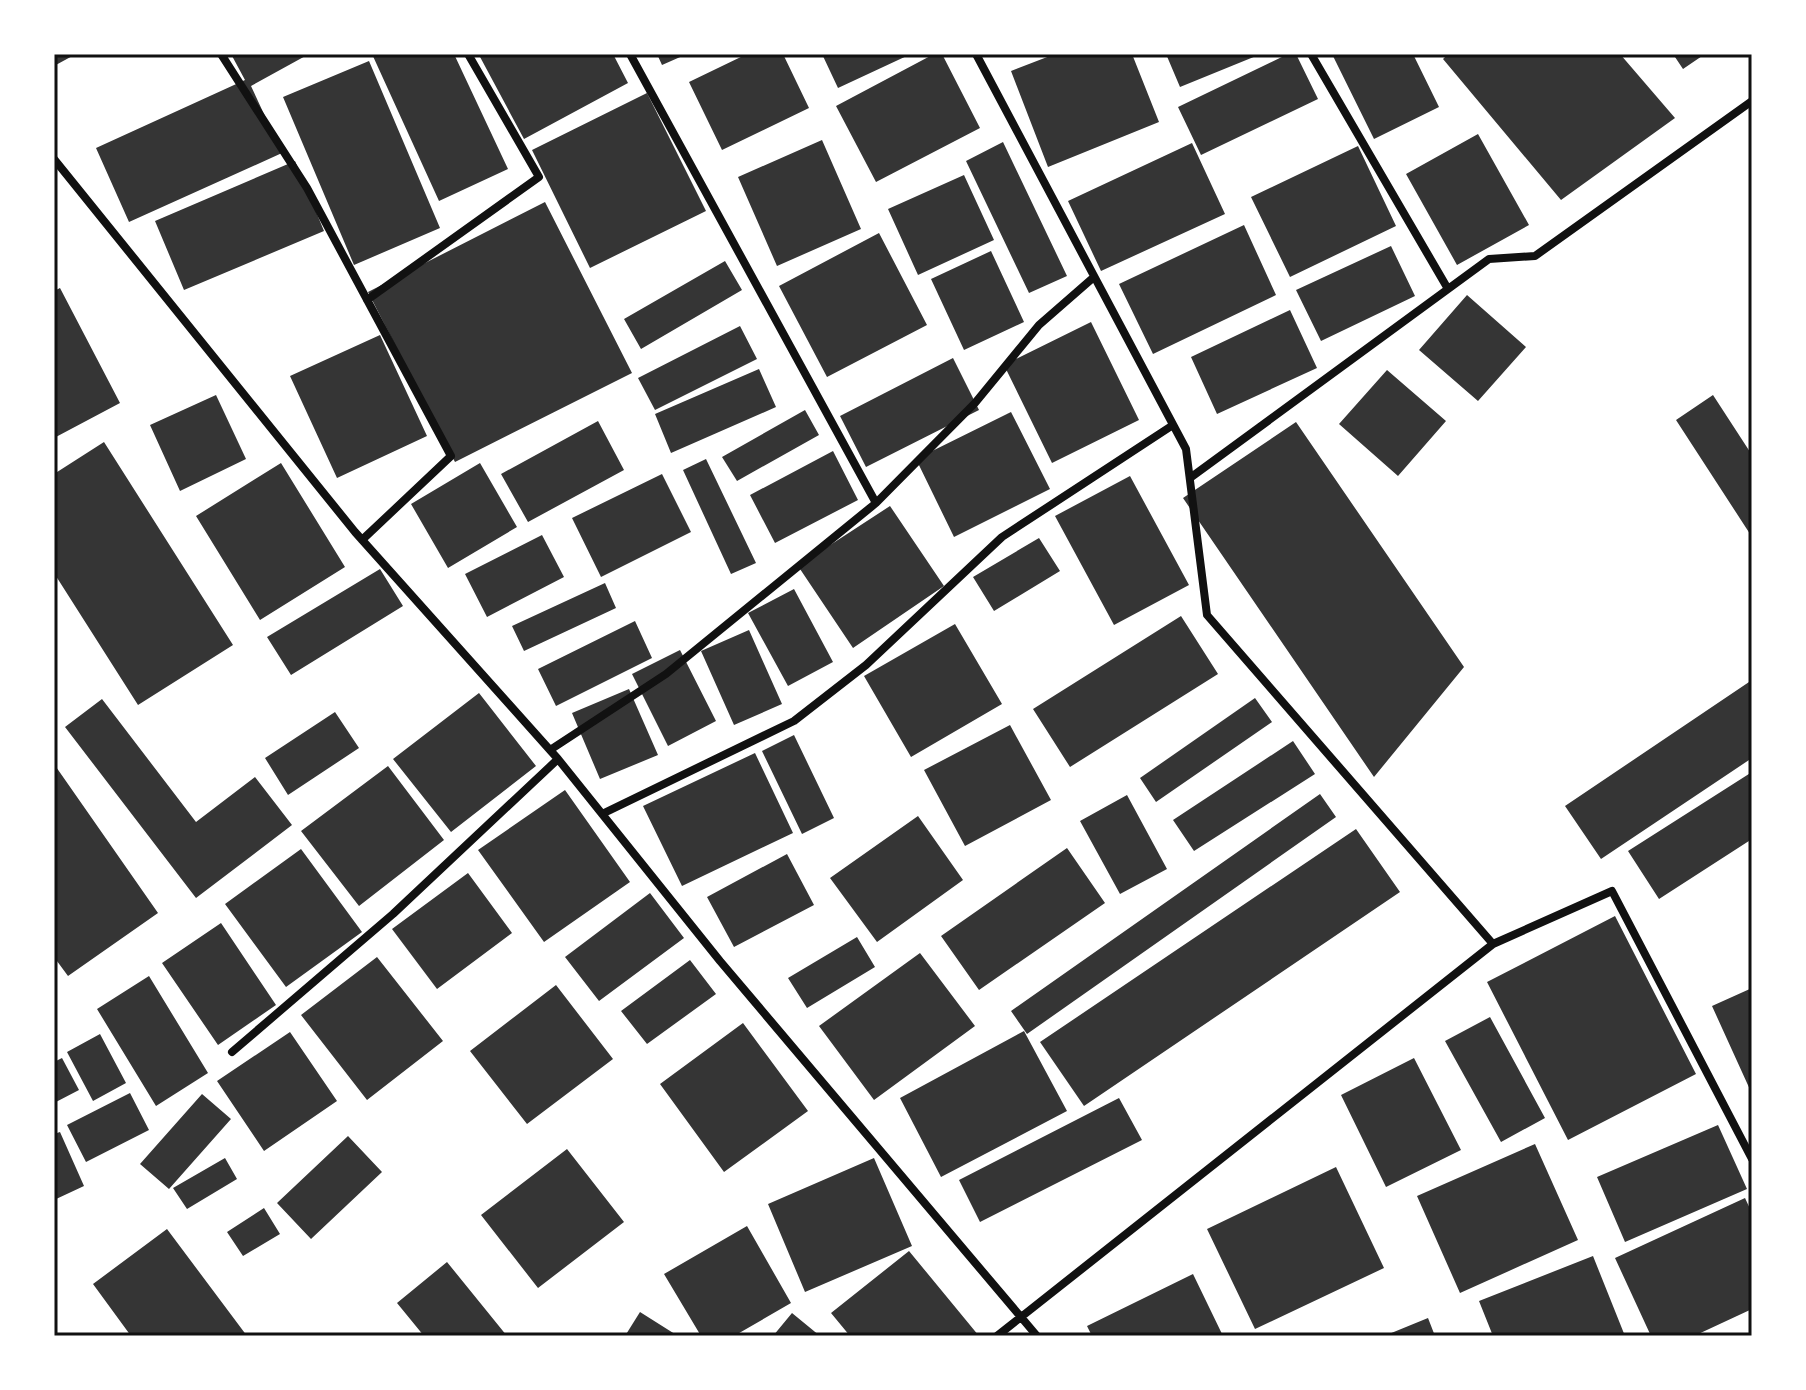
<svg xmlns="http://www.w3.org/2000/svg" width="1806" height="1390" font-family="'Fira Sans',sans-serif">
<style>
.building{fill:#353535}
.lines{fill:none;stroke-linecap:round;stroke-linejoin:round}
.minor{stroke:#111;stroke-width:8}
.neatline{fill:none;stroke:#111;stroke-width:3}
</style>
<rect width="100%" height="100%" fill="#fff"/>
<path class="building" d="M 54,54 L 76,54 L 54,66 Z
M 231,54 L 309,54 L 251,86 L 282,153 L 129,222 L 96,148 L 245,80 Z
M 372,54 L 454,54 L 508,169 L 439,201 Z
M 482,54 L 613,54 L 628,83 L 524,139 L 479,55 Z
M 657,54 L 687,54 L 662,65 Z
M 747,54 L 783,54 L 809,108 L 722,150 L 689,82 Z
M 822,54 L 911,54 L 838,88 Z
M 934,54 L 942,54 L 980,128 L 876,182 L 836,106 Z
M 1055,54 L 1132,54 L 1159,122 L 1048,167 L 1011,71 Z
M 1166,54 L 1261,54 L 1180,87 Z
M 1288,54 L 1296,54 L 1318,99 L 1201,155 L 1178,107 Z
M 1332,54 L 1413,54 L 1439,107 L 1374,139 Z
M 1448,54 L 1620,54 L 1675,118 L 1561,200 L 1443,59 Z
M 1673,54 L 1705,54 L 1683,69 Z
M 369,61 L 440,228 L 354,265 L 283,97 Z
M 647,93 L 706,211 L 590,268 L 532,150 Z
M 1478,134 L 1529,225 L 1457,265 L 1406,174 Z
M 822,140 L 861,229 L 777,266 L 738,177 Z
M 1003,142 L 1067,276 L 1029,293 L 966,161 Z
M 1192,143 L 1225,214 L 1101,271 L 1068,201 Z
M 1358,146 L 1396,226 L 1290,277 L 1251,197 Z
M 295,161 L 324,231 L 184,290 L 155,221 Z
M 964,175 L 994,240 L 918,275 L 888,209 Z
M 545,202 L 632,373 L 455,462 L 368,292 Z
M 1244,225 L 1276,295 L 1153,354 L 1119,284 Z
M 879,233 L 927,325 L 827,377 L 779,286 Z
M 1391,246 L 1415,296 L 1321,341 L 1296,290 Z
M 991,251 L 1024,322 L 964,350 L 931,279 Z
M 725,261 L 742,290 L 641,349 L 624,319 Z
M 60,288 L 120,403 L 54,438 L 54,291 Z
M 1467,295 L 1526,347 L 1478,401 L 1419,350 Z
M 1290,310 L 1317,368 L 1217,414 L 1191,357 Z
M 1091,322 L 1139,420 L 1052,463 L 1004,365 Z
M 740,326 L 757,359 L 655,410 L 638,378 Z
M 380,335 L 427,436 L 337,478 L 290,376 Z
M 953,358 L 979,410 L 866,467 L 840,416 Z
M 759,369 L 776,407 L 671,453 L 655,414 Z
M 1387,370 L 1446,421 L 1398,476 L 1339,424 Z
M 216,395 L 246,459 L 180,491 L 150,425 Z
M 1713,395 L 1752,455 L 1752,537 L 1676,420 Z
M 805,410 L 819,435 L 737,481 L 722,457 Z
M 1011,412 L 1050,489 L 954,537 L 916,459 Z
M 598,421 L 624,470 L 528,522 L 501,474 Z
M 1296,422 L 1464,667 L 1374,777 L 1183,498 Z
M 104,442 L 233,645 L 138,705 L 54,573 L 54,474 Z
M 833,451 L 858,500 L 775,543 L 750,495 Z
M 706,459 L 756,563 L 731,574 L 683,470 Z
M 281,463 L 345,567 L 260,620 L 196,516 Z
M 480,463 L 517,527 L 448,568 L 411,504 Z
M 662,474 L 691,532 L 601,577 L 572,518 Z
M 1130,476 L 1189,585 L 1114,625 L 1055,516 Z
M 890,506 L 944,586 L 853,648 L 798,566 Z
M 542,535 L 564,577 L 487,617 L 465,574 Z
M 1039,538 L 1060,571 L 994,611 L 973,577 Z
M 380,569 L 403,606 L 291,675 L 267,637 Z
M 605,583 L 616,608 L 524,651 L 512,626 Z
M 794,589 L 833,662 L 788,686 L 748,613 Z
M 1181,616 L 1218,674 L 1070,767 L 1033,709 Z
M 635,621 L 652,658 L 556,706 L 538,669 Z
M 955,624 L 1002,704 L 911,757 L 864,676 Z
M 749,630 L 782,704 L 734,725 L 701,651 Z
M 680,650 L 716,721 L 668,746 L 632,674 Z
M 1752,680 L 1752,758 L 1601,859 L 1565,806 Z
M 629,689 L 658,755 L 600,779 L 572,713 Z
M 479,693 L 536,766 L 451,832 L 393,759 Z
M 1255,698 L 1272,722 L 1156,802 L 1140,778 Z
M 102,699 L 196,822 L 255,777 L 292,825 L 196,898 L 65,727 Z
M 335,712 L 359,748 L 288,795 L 265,758 Z
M 1010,725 L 1051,800 L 965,846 L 924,770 Z
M 794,735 L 834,818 L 802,834 L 762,751 Z
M 1293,741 L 1315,774 L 1194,851 L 1173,820 Z
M 755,753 L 793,833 L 682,886 L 643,806 Z
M 54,764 L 158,913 L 68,976 L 54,957 Z
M 388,766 L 444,840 L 359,906 L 301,831 Z
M 1752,772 L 1752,839 L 1659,899 L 1628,851 Z
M 565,790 L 630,882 L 544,942 L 478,850 Z
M 1320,794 L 1336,817 L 1027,1034 L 1011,1011 Z
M 1127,795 L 1167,869 L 1120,894 L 1080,821 Z
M 918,816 L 963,880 L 877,942 L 830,878 Z
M 1356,829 L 1400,892 L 1084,1106 L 1040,1042 Z
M 1067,848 L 1105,903 L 979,990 L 941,936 Z
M 301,849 L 362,932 L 286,987 L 225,904 Z
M 787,854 L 814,905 L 734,947 L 707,897 Z
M 468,873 L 512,933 L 437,989 L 392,929 Z
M 650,893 L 684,938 L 599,1001 L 565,957 Z
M 1615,916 L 1696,1074 L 1568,1140 L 1487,982 Z
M 221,923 L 276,1005 L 218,1045 L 162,963 Z
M 857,937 L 875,967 L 807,1008 L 788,978 Z
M 920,953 L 975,1026 L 874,1100 L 819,1026 Z
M 377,957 L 443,1041 L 367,1100 L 301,1015 Z
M 690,960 L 716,994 L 647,1044 L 621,1011 Z
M 149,976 L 208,1073 L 156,1106 L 97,1009 Z
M 556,985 L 613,1059 L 527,1124 L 470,1051 Z
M 1752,988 L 1752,1094 L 1712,1006 Z
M 1490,1017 L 1545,1118 L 1501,1142 L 1445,1041 Z
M 743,1023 L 808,1111 L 724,1172 L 660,1084 Z
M 1024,1031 L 1067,1111 L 941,1177 L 900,1098 Z
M 290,1032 L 337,1101 L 264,1151 L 217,1081 Z
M 100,1034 L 126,1083 L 93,1101 L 67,1052 Z
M 62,1058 L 79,1090 L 54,1103 L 54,1062 Z
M 1414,1058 L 1461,1150 L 1386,1187 L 1341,1095 Z
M 130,1093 L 149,1130 L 86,1162 L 67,1125 Z
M 202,1094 L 231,1119 L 169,1189 L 140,1164 Z
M 1119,1098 L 1142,1140 L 980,1222 L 959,1180 Z
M 1718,1125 L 1747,1189 L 1625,1242 L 1597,1177 Z
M 60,1132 L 84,1186 L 54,1200 L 54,1134 Z
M 348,1136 L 382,1172 L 311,1239 L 277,1203 Z
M 1535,1144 L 1578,1240 L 1460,1293 L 1417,1196 Z
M 567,1149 L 624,1222 L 538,1288 L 481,1215 Z
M 225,1158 L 237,1179 L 187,1209 L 173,1188 Z
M 874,1158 L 912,1246 L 805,1292 L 768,1204 Z
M 1336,1167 L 1384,1268 L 1255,1329 L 1207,1229 Z
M 1745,1198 L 1752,1213 L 1752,1309 L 1694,1336 L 1651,1336 L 1615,1258 Z
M 264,1208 L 280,1234 L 243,1256 L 227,1232 Z
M 747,1226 L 791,1303 L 734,1336 L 701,1336 L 664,1274 Z
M 167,1229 L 247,1336 L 131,1336 L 93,1284 Z
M 909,1251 L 979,1336 L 850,1336 L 831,1313 Z
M 1593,1256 L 1625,1336 L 1493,1336 L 1479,1301 Z
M 447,1262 L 507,1336 L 424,1336 L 397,1303 Z
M 1193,1274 L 1223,1336 L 1092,1336 L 1087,1326 Z
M 640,1312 L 678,1336 L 625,1336 Z
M 792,1313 L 820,1336 L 773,1336 Z
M 1428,1318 L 1435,1336 L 1384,1336 Z"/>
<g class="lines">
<path class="minor" d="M 221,54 L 307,188 L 451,456 L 362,540
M 630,54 L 876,503
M 976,54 L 1186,449 L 1207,615 L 1493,944 L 1612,891 L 1752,1159
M 1311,54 L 1448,289
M 54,159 L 355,532 L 558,759 L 720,961 L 1037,1336
M 367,300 L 539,177 L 468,54
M 1190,478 L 1489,259 L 1535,256 L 1752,101
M 550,750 L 666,674 L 876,503 L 975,403 L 1039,325 L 1094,277
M 602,814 L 794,721 L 866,665 L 1002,537 L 1173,425
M 232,1052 L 393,914 L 558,759
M 997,1336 L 1493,944"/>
</g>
<rect width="1806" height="1390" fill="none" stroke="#ffffff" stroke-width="112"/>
<rect x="56" y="56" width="1694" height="1278" class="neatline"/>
</svg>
